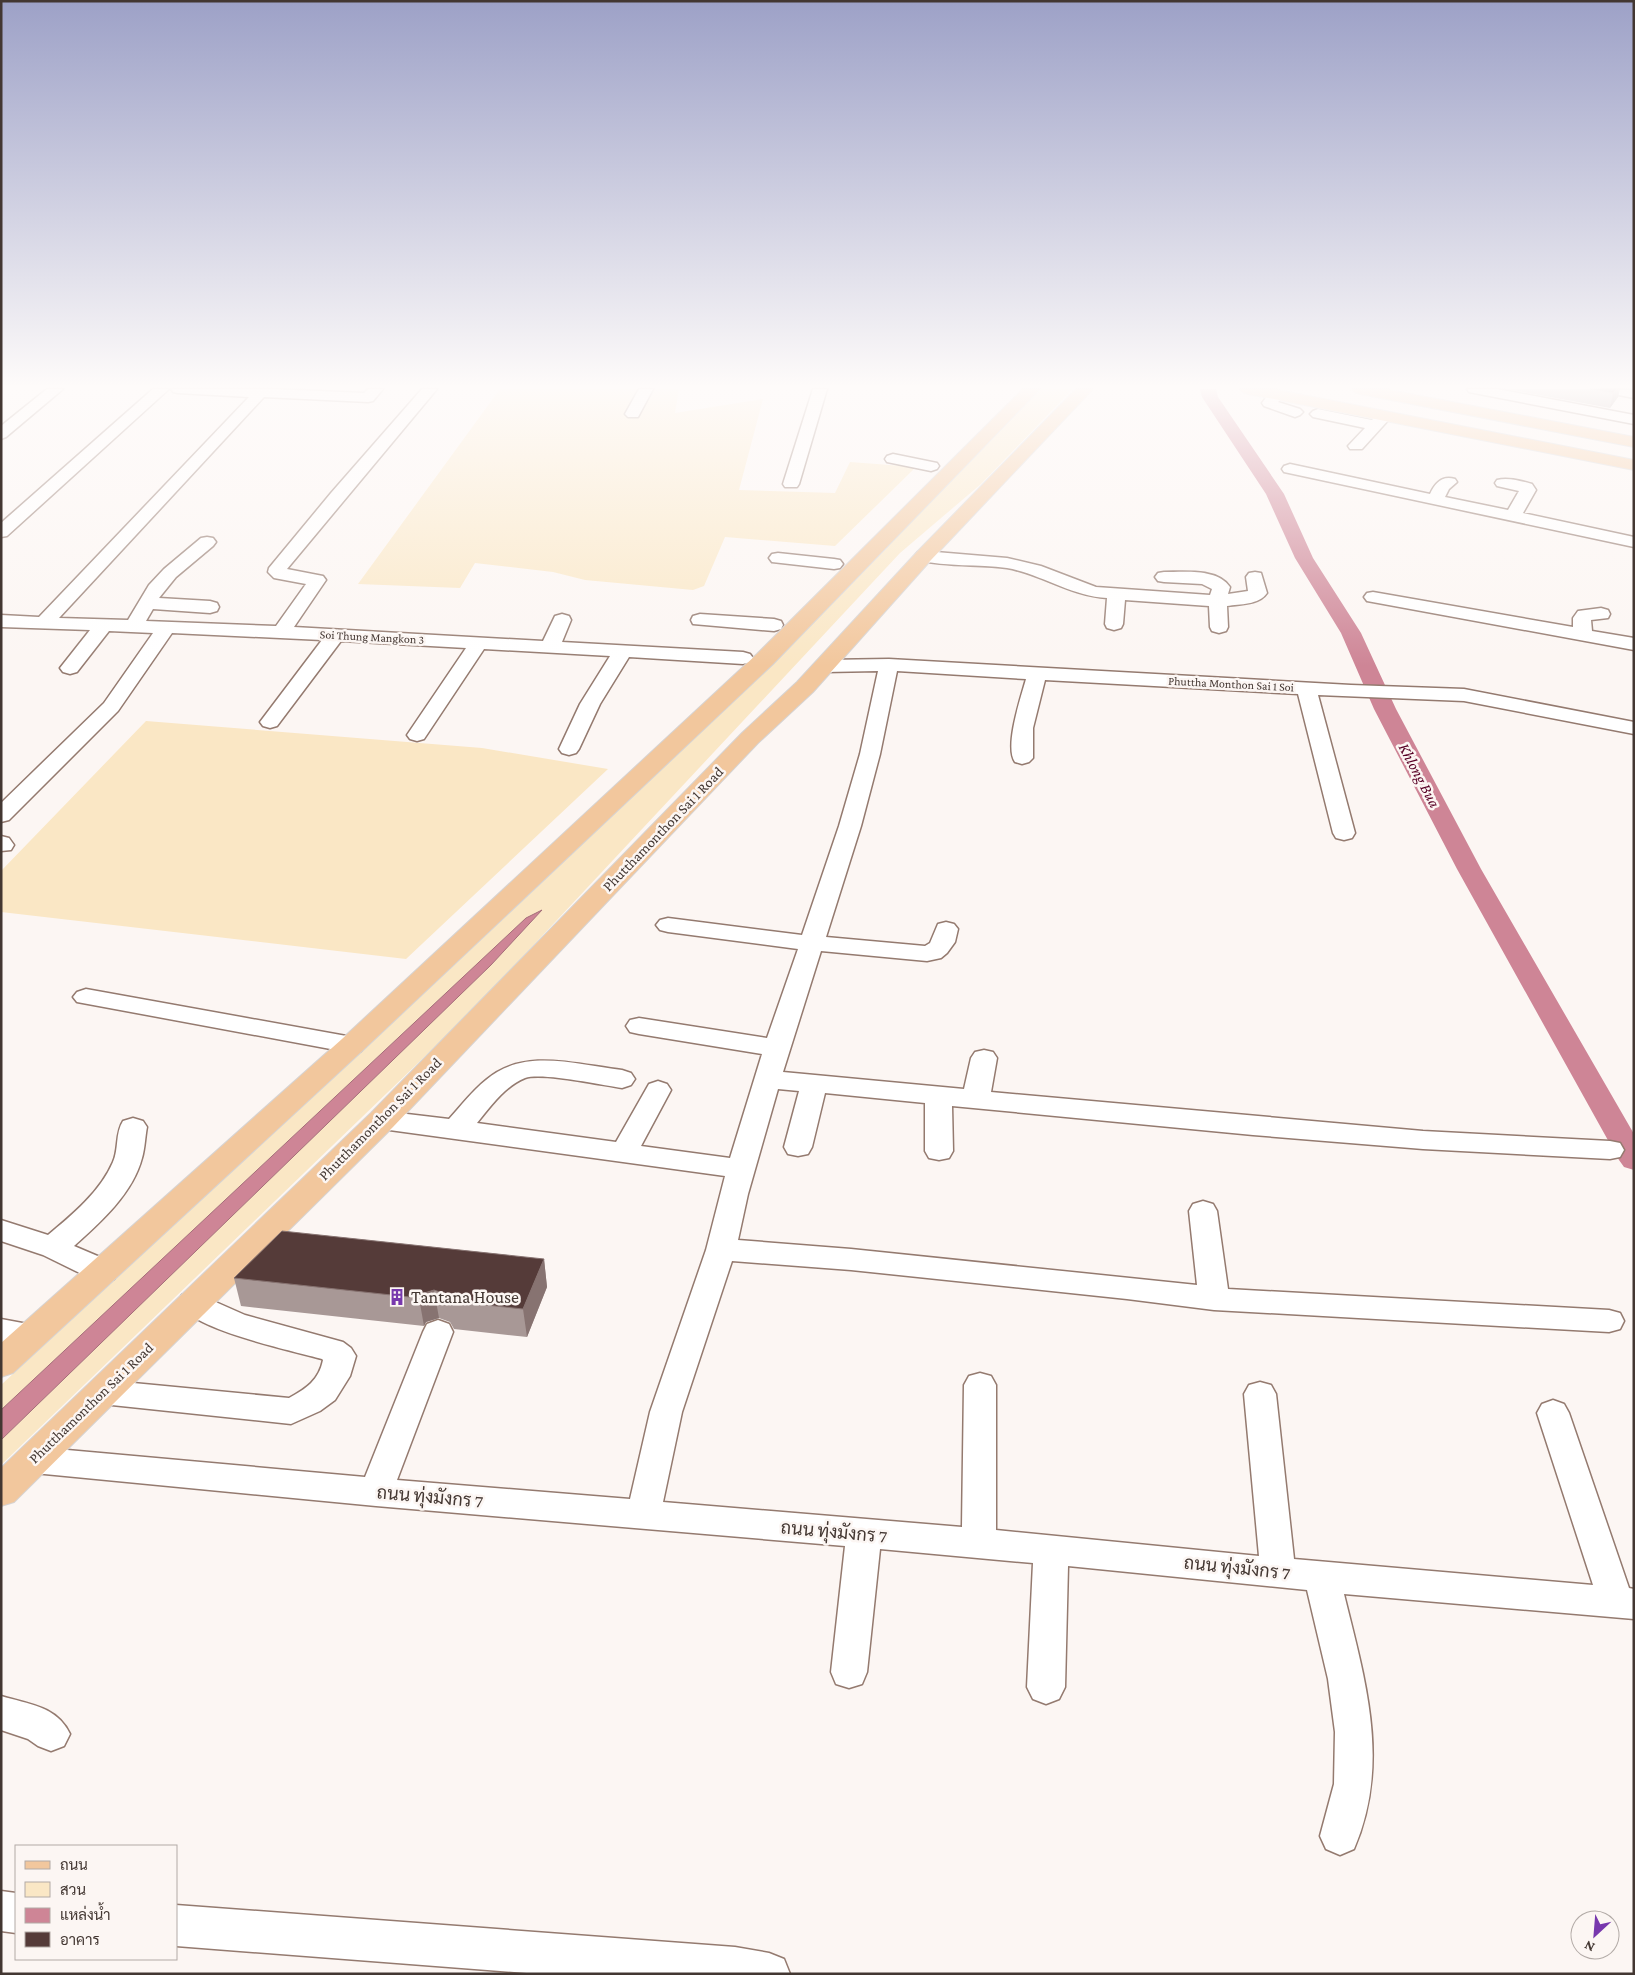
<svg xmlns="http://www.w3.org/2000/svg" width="1635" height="1975" font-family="'Crimson Pro',Sarabun,serif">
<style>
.green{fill:#fae7c5}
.water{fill:#ce8596;stroke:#a46e78}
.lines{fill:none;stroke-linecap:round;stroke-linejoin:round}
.canal{fill:#ce8596;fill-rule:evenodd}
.minor-casing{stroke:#947a6f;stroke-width:3}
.major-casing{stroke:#d6d3d2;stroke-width:2}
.minor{fill:#fff;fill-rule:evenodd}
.major{fill:#f2c79d;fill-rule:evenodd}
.wall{fill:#a89896}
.shaded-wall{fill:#877371}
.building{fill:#553b39;stroke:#877371}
.labels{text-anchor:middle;stroke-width:5;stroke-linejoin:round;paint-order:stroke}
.far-street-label{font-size:12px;fill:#433732;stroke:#fcf6f3}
.street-label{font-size:15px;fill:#433732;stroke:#fcf6f3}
.water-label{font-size:16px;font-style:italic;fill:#580025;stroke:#fcf6f3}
.near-poi-label{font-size:18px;fill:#433732;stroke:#fcf6f3;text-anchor:start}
.near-street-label{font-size:18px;fill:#433732;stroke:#fcf6f3}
</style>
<rect width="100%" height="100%" fill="#fcf6f3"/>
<path class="green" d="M 500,389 L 679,389 L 675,413 L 763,399 L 739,490 L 835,493 L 850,462 L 916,467 L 835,546 L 725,537 L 704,586 L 693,590 L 585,580 L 553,572 L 475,563 L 460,588 L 358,584 Z
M 1022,389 L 1073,389 L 981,484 L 900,553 L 472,1011 L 1,1465 L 1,1440 L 491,965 L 541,911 L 526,918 L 1,1410 L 1,1385 L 533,891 L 832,604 L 886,549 L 941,473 Z
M 146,721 L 482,748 L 608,769 L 406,959 L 1,912 L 1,871 Z"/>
<path class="water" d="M 542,910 L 491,965 L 1,1440 L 1,1410 L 526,918 Z"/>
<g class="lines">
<path class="canal" d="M 1200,389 L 1216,389 L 1218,397 L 1284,494 L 1313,558 L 1361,633 L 1396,709 L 1481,869 L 1634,1134 L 1634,1170 L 1624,1167 L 1619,1160 L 1457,869 L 1374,709 L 1341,633 L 1295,558 L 1266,494 L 1202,397 Z"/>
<g class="minor-casing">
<path id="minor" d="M 47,389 L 63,389 L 6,437 L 1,439 L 1,426 Z
M 153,389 L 169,389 L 7,536 L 1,537 L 1,523 Z
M 171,389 L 273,389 L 364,393 L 368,389 L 383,389 L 373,401 L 368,402 L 264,397 L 59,618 L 128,620 L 149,585 L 164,569 L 201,538 L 207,537 L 213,538 L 216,542 L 213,546 L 176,577 L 159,598 L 210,601 L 217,603 L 219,607 L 217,611 L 210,613 L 153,609 L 146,621 L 276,626 L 306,584 L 274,578 L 268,572 L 269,568 L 331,493 L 422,389 L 437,389 L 287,569 L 323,576 L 326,580 L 294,627 L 543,641 L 555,616 L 562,614 L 569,616 L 571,620 L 562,642 L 743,652 L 750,654 L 753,658 L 750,662 L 743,664 L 629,657 L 600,704 L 579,749 L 576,753 L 569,755 L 562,753 L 559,749 L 580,704 L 610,656 L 484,649 L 424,739 L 417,741 L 410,739 L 407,735 L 466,648 L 341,641 L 277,726 L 270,728 L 263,726 L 260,722 L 322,640 L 172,633 L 118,711 L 9,820 L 1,822 L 1,803 L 104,703 L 153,633 L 109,631 L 77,672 L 70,674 L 63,672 L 60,668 L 90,630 L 1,627 L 1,615 L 39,617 L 249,397 L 178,393 L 173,392 Z
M 639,389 L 653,389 L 638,417 L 628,417 L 625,414 Z
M 813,389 L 827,389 L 799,484 L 797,487 L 785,487 L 783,484 Z
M 1467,389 L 1497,389 L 1634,415 L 1634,424 L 1474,393 L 1469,392 Z
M 1601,389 L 1634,390 L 1634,398 L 1603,392 Z
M 1278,391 L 1283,392 L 1285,395 L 1278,402 L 1300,409 L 1303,412 L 1300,415 L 1295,417 L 1264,406 L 1262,403 C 1266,397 1271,392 1278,391 Z
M 1318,409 L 1372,420 C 1378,414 1381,411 1389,413 L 1392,416 L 1362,449 L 1350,449 L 1348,446 L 1365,428 L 1313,417 L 1310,414 L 1313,411 Z
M 893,454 L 937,463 L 939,466 L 937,469 L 931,471 L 887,462 L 885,459 L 887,456 Z
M 1290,464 L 1430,494 C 1435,483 1442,475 1455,479 L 1457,482 L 1449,489 L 1445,497 L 1508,510 L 1519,491 L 1497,486 L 1495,483 L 1497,480 C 1508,477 1521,481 1532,484 L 1536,490 L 1523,513 L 1634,537 L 1634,547 L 1284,472 L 1282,469 L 1284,466 Z
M 924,551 L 1007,558 L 1041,566 L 1096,587 L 1210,595 L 1212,589 L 1202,584 L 1164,582 L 1158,581 L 1155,577 L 1158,573 L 1164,572 C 1184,572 1217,568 1230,587 L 1228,594 L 1248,591 L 1246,577 L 1249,573 L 1255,572 L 1261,573 L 1267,593 C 1259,605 1240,604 1227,606 L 1228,627 L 1226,631 L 1219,633 L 1212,631 L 1210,627 L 1209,606 L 1125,600 L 1123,624 L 1121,628 L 1114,630 L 1107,628 L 1105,624 L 1107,598 C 1071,596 1041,574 1007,568 C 978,564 947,567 918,560 L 915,556 L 918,552 Z
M 778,553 L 834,559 L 840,560 L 843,564 L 840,568 L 834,569 L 772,562 L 769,558 L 772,554 Z
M 1373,592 L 1573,627 L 1573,618 L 1578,611 L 1601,608 L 1608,610 L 1610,614 L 1608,618 L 1591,620 L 1592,631 L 1634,638 L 1634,650 L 1367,601 L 1364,597 L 1367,593 Z
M 700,614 L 774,619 L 781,621 L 783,625 L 781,629 L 774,631 L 693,624 L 691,620 L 693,616 Z
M 889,659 L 1351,685 L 1464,689 L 1634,722 L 1634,734 L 1464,701 L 1318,695 L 1355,833 L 1352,838 L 1344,840 L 1336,838 L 1333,833 L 1298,694 L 1045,680 L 1033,728 L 1033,758 L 1029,762 L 1022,764 L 1015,762 C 1004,747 1021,697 1026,679 L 897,671 L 880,754 L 861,826 L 826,937 L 925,946 L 930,943 L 938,924 L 946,922 L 954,924 L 958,929 L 955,942 L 947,953 L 941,958 L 927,961 L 821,951 L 783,1072 L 964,1089 L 971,1058 L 975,1052 L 984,1050 L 993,1052 L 997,1058 L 991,1092 L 1423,1131 L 1610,1141 L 1620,1143 L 1624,1150 L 1620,1157 L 1610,1159 L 1423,1149 L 1253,1135 L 952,1106 L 953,1151 L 949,1158 L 939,1160 L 929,1158 L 925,1151 L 925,1103 L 825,1093 L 812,1147 L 808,1154 L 798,1156 L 788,1154 L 784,1147 L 799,1091 L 778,1089 L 748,1194 L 738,1240 L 851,1249 L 1197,1285 L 1189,1211 L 1193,1204 L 1203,1201 L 1213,1204 L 1217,1211 L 1228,1289 L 1609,1310 L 1620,1313 L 1624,1321 L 1620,1329 L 1609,1332 L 1214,1310 L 1127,1299 L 851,1270 L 732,1261 L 682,1412 L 663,1502 L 962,1527 L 964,1385 L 969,1376 L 980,1373 L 991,1376 L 996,1385 L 996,1530 L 1259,1556 L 1244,1394 L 1249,1385 L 1260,1382 L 1271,1385 L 1276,1394 L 1294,1559 L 1593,1585 L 1537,1413 L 1542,1404 L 1553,1400 L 1564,1404 L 1569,1413 L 1629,1588 L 1634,1589 L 1634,1619 L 1344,1594 C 1365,1680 1391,1763 1354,1849 L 1340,1855 L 1326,1849 L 1320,1836 L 1334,1784 L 1335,1732 L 1328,1679 L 1307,1590 L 1068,1566 L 1065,1687 L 1059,1699 L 1046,1704 L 1033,1699 L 1027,1687 L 1033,1563 L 880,1549 L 867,1672 L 862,1684 L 849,1688 L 836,1684 L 831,1672 L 845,1546 L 376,1506 L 34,1473 L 22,1469 L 17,1460 L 22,1451 L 34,1447 L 365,1477 L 423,1332 L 427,1324 L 438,1320 L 449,1324 L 453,1332 L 397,1480 L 630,1499 L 650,1412 L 706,1250 L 725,1176 L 382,1129 L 372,1126 L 368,1120 L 372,1114 L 382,1111 L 449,1119 C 461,1106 472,1091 486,1080 C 524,1047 577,1065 622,1070 L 631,1073 L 635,1079 L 631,1085 L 622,1088 C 601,1085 542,1072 525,1078 C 505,1086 490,1107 477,1123 L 616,1142 L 649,1084 L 658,1081 L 667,1084 L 671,1090 L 641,1146 L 730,1158 L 762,1054 L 639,1034 L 630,1032 L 626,1026 L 630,1020 L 639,1018 L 767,1038 L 798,949 L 668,932 L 660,930 L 656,925 L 660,920 L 668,918 L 802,935 L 839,826 L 860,754 L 878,671 L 825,672 L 818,670 L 815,666 L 818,662 L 825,660 Z
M 1,836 L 9,838 L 14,845 L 11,850 L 1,851 Z
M 86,989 L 352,1037 L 361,1039 L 365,1045 L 361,1051 L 352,1053 L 77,1002 L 73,997 L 77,992 Z
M 133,1118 L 143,1121 L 147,1127 C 145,1137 145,1148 142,1158 C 133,1193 101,1222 74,1246 L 114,1263 L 118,1271 L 114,1279 L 103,1282 L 92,1279 L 43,1255 L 1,1241 L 1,1220 L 48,1235 C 72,1215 100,1192 113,1162 C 119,1149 115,1133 123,1121 Z
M 193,1292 L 245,1315 L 343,1342 L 351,1348 L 356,1356 L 350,1376 L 335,1400 L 320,1411 L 291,1424 L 102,1404 L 91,1401 L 86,1392 L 91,1383 L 102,1380 L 289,1398 C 306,1389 319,1380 323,1360 L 322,1359 C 290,1350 193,1330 178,1303 L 182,1295 Z
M 1,1319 L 44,1327 L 49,1335 L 44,1343 L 33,1347 L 1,1342 Z
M 1,1696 C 28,1704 57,1706 70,1734 L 64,1746 L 51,1751 L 38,1746 L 28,1739 L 1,1730 Z
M 1,1891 L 16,1893 L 16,1933 L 1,1931 Z
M 176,1905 L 735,1947 L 769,1953 L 784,1959 L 790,1974 L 539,1974 L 176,1946 Z"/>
</g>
<g class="major-casing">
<path id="major" d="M 1023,389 L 1040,389 L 773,664 L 362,1051 L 13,1373 L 1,1377 L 1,1343 L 342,1039 L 757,654 Z
M 1076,389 L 1093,389 L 931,560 L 813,692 L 758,743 L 393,1127 L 14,1502 L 1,1506 L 1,1468 L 371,1113 L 742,733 L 797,682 L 917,552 Z
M 1240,389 L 1273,389 L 1634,460 L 1634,470 L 1248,394 L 1242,392 Z
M 1352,389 L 1385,389 L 1634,437 L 1634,447 L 1360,394 L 1354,392 Z"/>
</g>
<use href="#minor" class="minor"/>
<use href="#major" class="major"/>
</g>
<path class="wall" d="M 1507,389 L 1620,389 L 1618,397 L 1610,408 Z
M 544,1259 L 547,1287 L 527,1337 L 454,1329 L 450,1322 L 439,1318 L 426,1322 L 424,1326 L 241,1306 L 234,1278 Z"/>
<path class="shaded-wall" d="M 1617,389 L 1620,389 L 1618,397 L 1610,408 L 1613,393 Z
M 544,1259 L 547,1287 L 527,1337 L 523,1309 Z
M 434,1290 L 439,1318 L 426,1322 L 424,1326 L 419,1298 L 421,1294 Z"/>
<path class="building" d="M 1590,389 L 1617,389 L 1613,393 Z
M 282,1231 L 544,1259 L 523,1309 L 449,1301 L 445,1294 L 434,1290 L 421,1294 L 419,1298 L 234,1278 Z"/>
<linearGradient id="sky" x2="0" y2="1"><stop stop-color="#9da1c7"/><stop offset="0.58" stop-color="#fefbfa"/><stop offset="1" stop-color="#fefbfa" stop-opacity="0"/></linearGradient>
<rect width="1635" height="666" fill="url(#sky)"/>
<defs>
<g id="building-bare" transform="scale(1.35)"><path d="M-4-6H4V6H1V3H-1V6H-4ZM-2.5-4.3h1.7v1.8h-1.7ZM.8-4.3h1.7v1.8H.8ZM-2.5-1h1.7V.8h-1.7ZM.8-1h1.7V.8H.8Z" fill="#7838ad" stroke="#fcf6f3" stroke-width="2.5" paint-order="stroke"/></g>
</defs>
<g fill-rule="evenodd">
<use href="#building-bare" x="397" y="1297"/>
</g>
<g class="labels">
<g class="far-street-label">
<text transform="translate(372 637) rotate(3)" y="4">Soi Thung Mangkon 3</text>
<text transform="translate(1231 684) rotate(3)" y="4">Phuttha Monthon Sai 1 Soi</text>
</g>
<g class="street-label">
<text transform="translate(663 829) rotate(-46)" y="5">Phutthamonthon Sai 1 Road</text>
<text transform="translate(380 1119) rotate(-45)" y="5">Phutthamonthon Sai 1 Road</text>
<text transform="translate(91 1403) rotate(-44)" y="5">Phutthamonthon Sai 1 Road</text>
</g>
<g class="water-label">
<text transform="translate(1420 775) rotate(62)" y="6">Khlong Bua</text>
</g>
<g class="near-poi-label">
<text x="411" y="1303">Tantana House</text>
</g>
<g class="near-street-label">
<text transform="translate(430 1497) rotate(5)" y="6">ถนน ทุ่งมังกร 7</text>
<text transform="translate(834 1532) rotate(5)" y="6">ถนน ทุ่งมังกร 7</text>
<text transform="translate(1237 1568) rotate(6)" y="6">ถนน ทุ่งมังกร 7</text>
</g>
</g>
<rect width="1635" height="1975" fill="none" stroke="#433732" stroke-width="5"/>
<rect x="15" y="1845" width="162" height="115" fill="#fcf6f3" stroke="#b2aaa6"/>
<rect x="25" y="1861" width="25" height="8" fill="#f2c79d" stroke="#b2aaa6"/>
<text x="60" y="1870" font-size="15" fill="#433732">ถนน</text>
<rect x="25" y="1882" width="25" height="15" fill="#fae7c5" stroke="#b2aaa6"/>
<text x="60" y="1895" font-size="15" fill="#433732">สวน</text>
<rect x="25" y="1908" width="25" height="15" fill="#ce8596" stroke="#b2aaa6"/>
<text x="60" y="1920" font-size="15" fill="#433732">แหล่งน้ำ</text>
<rect x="25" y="1932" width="25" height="15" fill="#553b39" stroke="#b2aaa6"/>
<text x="60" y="1945" font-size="15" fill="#433732">อาคาร</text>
<g transform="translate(1595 1935) rotate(206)"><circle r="24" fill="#fcf6f3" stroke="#b2aaa6"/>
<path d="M0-4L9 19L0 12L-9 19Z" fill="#7838ad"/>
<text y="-8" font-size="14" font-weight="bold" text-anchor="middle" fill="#433732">N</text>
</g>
</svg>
